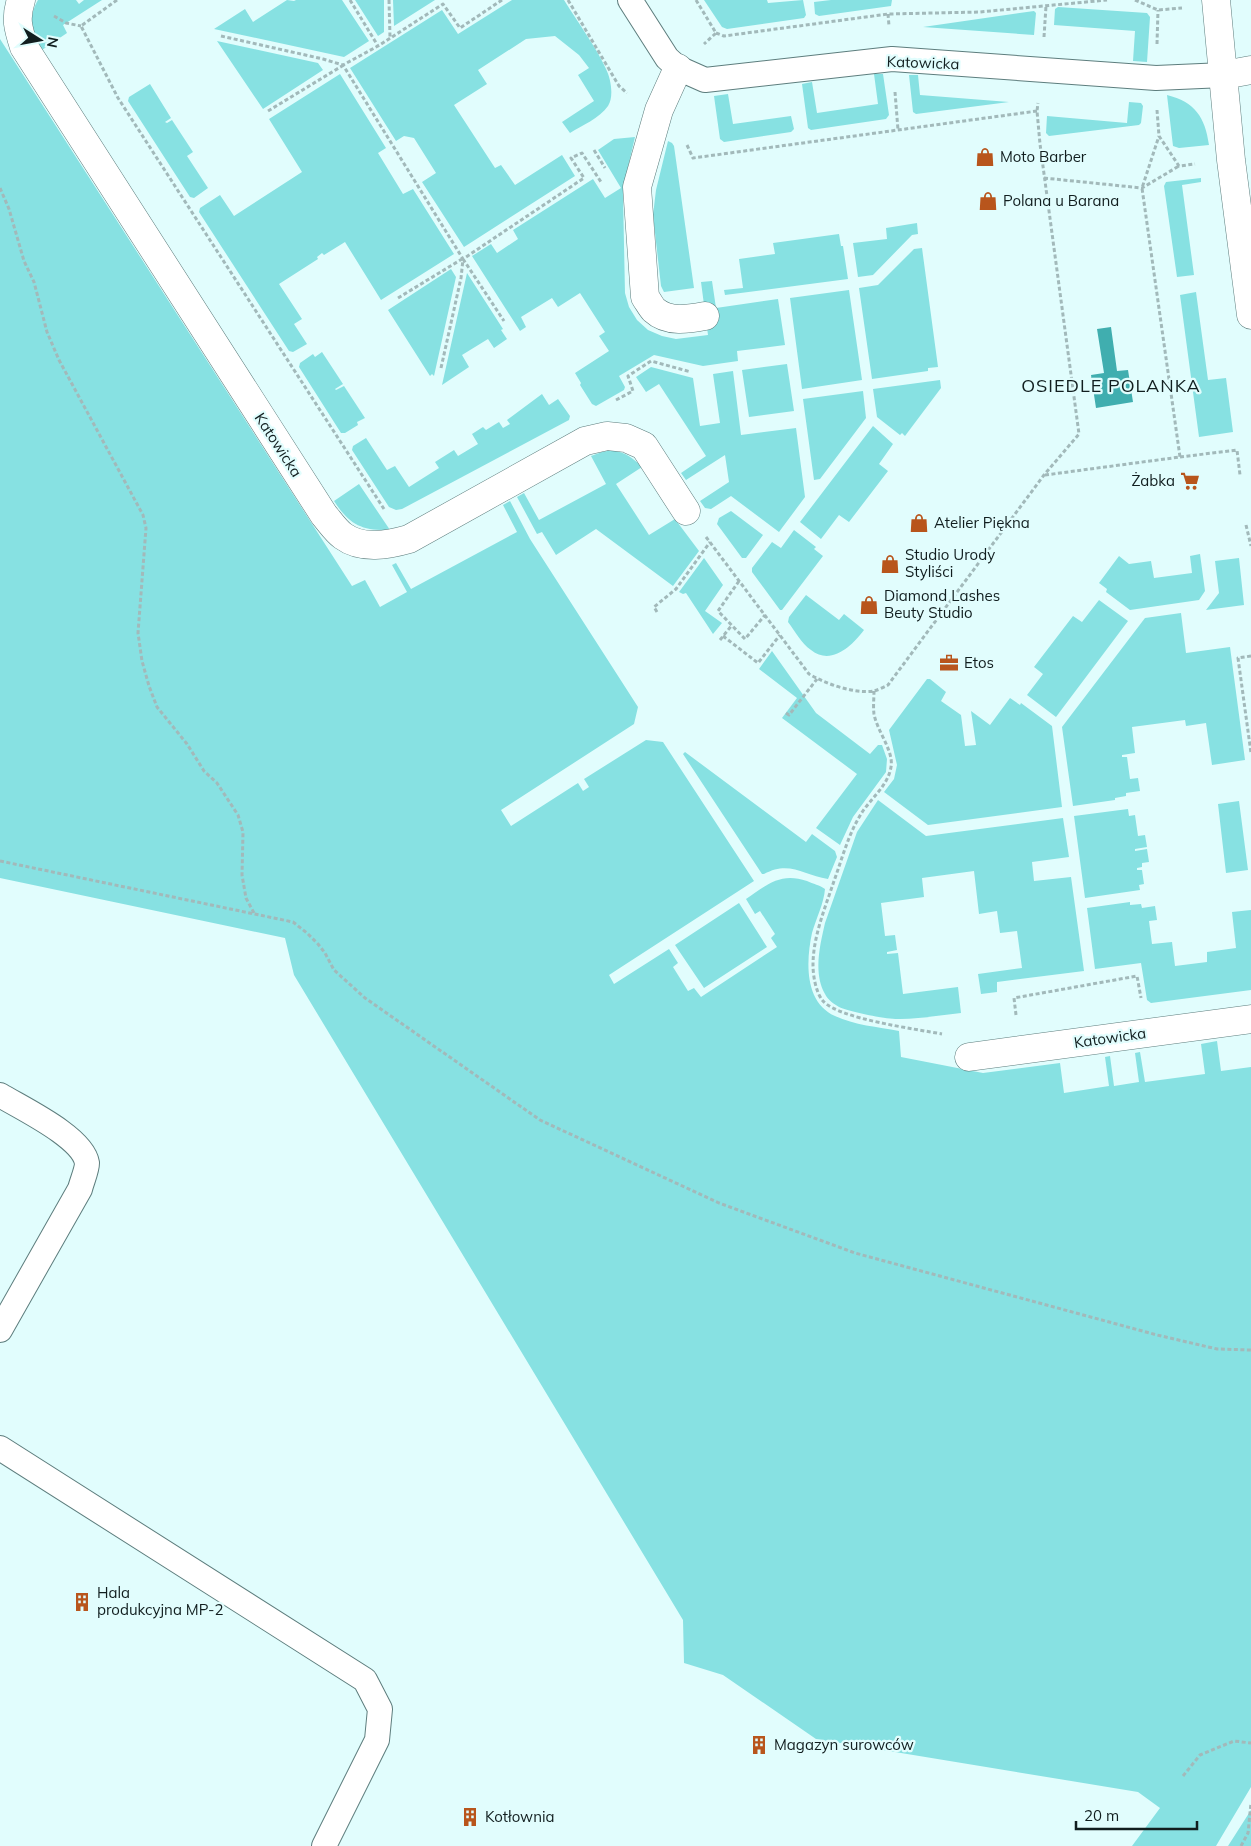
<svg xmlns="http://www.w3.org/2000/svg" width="1251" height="1846" font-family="Mulish,sans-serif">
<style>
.green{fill:#87e1e2}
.water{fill:#40aeaf}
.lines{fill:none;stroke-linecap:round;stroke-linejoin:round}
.lane-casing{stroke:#5d7d7d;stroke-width:26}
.street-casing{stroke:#5d7d7d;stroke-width:29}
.path{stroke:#a2b9ba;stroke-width:3;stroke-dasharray:4 2.5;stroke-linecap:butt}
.lane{stroke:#fff;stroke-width:24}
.street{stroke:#fff;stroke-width:28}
.labels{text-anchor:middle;stroke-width:4.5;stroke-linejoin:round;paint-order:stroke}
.street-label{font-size:15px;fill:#111e1f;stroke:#e1fdfd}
.poi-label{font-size:15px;fill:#111e1f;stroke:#e1fdfd;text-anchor:start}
.quarter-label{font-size:18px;letter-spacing:1px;fill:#111e1f;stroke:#e1fdfd}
</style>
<rect width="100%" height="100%" fill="#e1fdfd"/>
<path class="green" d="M 38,0 L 76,0 L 79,4 L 84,0 L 102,0 L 63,25 L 67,33 L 42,50 C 32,32 27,19 38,0 Z
M 287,0 L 294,1 L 296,0 L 342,0 L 369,41 L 344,57 L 214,29 L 245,9 L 253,22 Z
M 355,0 L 384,0 L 384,32 L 378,36 Z
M 393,0 L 435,0 L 394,26 Z
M 512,0 L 564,0 C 578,23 595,45 606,69 C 611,79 614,97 608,106 C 600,118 581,126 570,133 L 562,122 L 594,101 L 578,75 L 589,68 L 579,55 L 555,36 L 526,39 L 478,70 L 487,84 L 454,105 L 495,168 L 501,165 L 515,185 L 562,155 L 575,176 L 464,247 L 422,182 L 436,173 L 414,138 L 404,136 L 396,141 L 350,68 L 442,10 L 458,34 Z
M 704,0 L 767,0 L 768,3 L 803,0 L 806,15 L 804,18 L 727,29 L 722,27 Z
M 831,0 L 892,0 L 891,6 L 819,16 L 815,14 L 814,2 Z
M 1058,7 L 1147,13 L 1150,17 L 1147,62 L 1133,61 L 1135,31 L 1054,25 L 1055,9 Z
M 1034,11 L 1036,13 L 1034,35 L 923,27 Z
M 0,39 L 352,586 L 365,580 L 380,607 L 407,592 L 392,565 L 396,563 L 411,589 L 517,532 L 503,505 L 510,501 L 530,539 L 638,707 L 634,724 L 501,810 L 511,826 L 578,783 L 583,791 L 589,787 L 584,779 L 646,740 L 663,742 L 754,881 L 609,975 L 614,984 L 669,949 L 678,963 L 673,967 L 688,991 L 694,988 L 701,997 L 777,947 L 771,938 L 775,934 L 760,911 L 755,914 L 746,899 C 767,885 780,872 807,881 C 813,884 820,885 825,889 C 824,903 816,919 812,933 C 806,961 804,1002 835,1016 C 854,1025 878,1027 899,1031 L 901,1057 L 983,1073 L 1060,1063 L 1064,1093 L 1109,1086 L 1105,1057 L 1110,1056 L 1114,1086 L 1139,1082 L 1135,1053 L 1140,1052 L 1145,1082 L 1205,1074 L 1201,1044 L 1217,1041 L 1221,1071 L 1251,1067 L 1251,1787 L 1216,1846 L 1132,1846 L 1160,1808 L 1138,1792 L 816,1739 L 723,1675 L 684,1663 L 683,1620 L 294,975 L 285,938 L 0,878 Z
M 217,41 L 318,63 L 323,70 L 263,109 Z
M 340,74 L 386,148 L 378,153 L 403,194 L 413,189 L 454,254 L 381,300 L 345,242 L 324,255 L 322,253 L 317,257 L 318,259 L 279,284 L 302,319 L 294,324 L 307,344 L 293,352 L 289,351 L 199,212 L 200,208 L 220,195 L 234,216 L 302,172 L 269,119 Z
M 874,74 L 883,74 L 889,115 L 886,119 L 811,130 L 808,128 L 802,84 L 812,82 L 817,113 L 878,104 Z
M 909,75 L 918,75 L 920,95 L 1009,102 L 916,114 L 913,112 Z
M 150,84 L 171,118 L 165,122 L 167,123 L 172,120 L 193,152 L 187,156 L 208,188 L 194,198 L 190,197 L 128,101 L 129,97 Z
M 728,94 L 733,124 L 791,116 L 794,129 L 791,132 L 724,142 L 720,139 L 714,96 Z
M 1167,95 C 1195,102 1205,117 1209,145 L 1179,148 L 1173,146 Z
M 1129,102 L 1141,103 L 1143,106 L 1141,123 L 1139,125 L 1049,136 L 1046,133 L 1047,116 L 1127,123 Z
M 635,137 L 625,180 L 623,196 L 625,293 L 629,307 L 637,320 L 648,330 L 662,336 L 676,339 L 708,335 L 701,282 L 712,281 L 716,308 L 778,299 L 785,345 L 737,351 L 738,361 L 703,366 L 654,355 L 619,376 L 625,387 L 624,390 L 596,406 L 592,404 L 580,385 L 581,383 L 575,373 L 609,351 L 599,336 L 605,332 L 580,293 L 558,307 L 552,298 L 521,317 L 526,327 L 520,331 L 472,256 L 491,244 L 497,253 L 518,239 L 513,230 L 593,179 L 605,198 L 621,188 L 598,150 L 614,139 Z
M 668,141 L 672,143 L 674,146 L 694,288 L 664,292 L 661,286 L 653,215 L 656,190 Z
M 1201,178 L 1201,182 L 1182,185 L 1194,275 L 1177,277 L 1164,186 L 1166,182 Z
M 917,223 L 918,234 L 912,235 L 873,275 L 858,277 L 853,243 L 887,239 L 886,228 Z
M 839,234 L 841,246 L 843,246 L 848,279 L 725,295 L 724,290 L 743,288 L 739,259 L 775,254 L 773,243 Z
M 922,248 L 938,367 L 928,368 L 928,371 L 872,379 L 859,288 L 878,285 L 914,249 Z
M 451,269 L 456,277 L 434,376 L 432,374 L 430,376 L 388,310 Z
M 467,273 L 503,329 L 501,330 L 507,339 L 494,348 L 488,339 L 462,355 L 469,367 L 442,385 Z
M 849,290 L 862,380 L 802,389 L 790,298 Z
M 1196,292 L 1208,380 L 1226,378 L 1233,432 L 1199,437 L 1180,295 Z
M 322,352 L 343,384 L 335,389 L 336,390 L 344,386 L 365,418 L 357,422 L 358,425 L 345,433 L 341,433 L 299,367 L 300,363 L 313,354 L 315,357 Z
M 787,364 L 794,411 L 749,417 L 742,370 Z
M 651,367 L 693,378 L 700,426 L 720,423 L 713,374 L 733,371 L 741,435 L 796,428 L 805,497 L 779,532 L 731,496 L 711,509 L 705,508 L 700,501 L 729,482 L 725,455 L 686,480 L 681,473 L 706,456 L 659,384 L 646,392 L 636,377 Z
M 940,380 L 941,388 L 905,436 L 902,433 L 900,435 L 877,417 L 873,389 Z
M 863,391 L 866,418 L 820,479 L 814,480 L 803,399 Z
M 542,394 L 549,405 L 558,399 L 570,416 L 569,420 L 402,509 L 396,510 L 389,507 L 352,450 L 353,446 L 366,438 L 387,470 L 395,466 L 409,487 L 439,468 L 435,462 L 454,450 L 458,456 L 478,444 L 472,434 L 483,427 L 486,430 L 499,422 L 503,428 L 510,424 L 507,420 Z
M 873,426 L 893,444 L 879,464 L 888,471 L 849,522 L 839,515 L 821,539 L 800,522 Z
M 613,450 C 626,453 633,458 642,467 L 616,484 L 649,535 L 675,519 L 699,551 L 673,586 L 596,529 L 556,555 L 542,532 L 537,534 L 517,497 L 524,493 L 539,520 L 606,484 L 591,456 L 602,452 Z
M 359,484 L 390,530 C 361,531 349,524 334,501 Z
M 731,511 L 763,535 L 746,558 L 742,558 L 717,524 L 719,518 Z
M 794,530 L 816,547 L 814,549 L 823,556 L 782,610 L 780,610 L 752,572 L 752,568 L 772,542 L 781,548 Z
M 1200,554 L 1205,591 L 1199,600 L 1130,610 L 1106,592 L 1107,589 L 1099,583 L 1119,556 L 1129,564 L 1151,561 L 1154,578 L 1192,573 L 1190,556 Z
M 704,558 L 723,585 L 705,611 L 722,623 L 713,634 L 686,593 L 683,594 L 679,592 Z
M 1239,558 L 1244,605 L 1206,610 L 1219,593 L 1215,561 Z
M 806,595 L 839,620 L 844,614 L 864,630 C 852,646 831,666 811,650 C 801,643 795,631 788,622 L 789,617 Z
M 1099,600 L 1128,621 L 1056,717 L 1027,695 L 1043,674 L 1034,667 L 1073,616 L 1082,622 Z
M 1181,613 L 1186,653 L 1230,647 L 1245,760 L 1212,765 L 1206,723 L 1186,726 L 1185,720 L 1132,727 L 1135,753 L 1122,755 L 1122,757 L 1127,757 L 1130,779 L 1138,778 L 1140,791 L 1126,793 L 1126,796 L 1115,798 L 1115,800 L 1073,806 L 1062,727 L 1145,618 Z
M 772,651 L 816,713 L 870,754 L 878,745 L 882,745 L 887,759 L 886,772 L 853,817 L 840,845 L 816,828 L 857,774 L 782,718 L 797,698 L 759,669 Z
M 927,679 L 930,679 L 946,692 L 941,701 L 961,715 L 965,746 L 976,745 L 971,711 L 990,725 L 1010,698 L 1020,705 L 1021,703 L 1052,726 L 1062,807 L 928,825 L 884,792 L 894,779 L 897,765 L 889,730 Z
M 685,752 L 806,842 L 812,834 L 835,851 L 837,857 L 828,879 C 804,875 789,860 764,874 L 762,874 L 683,754 Z
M 878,800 L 926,836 L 1063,818 L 1069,857 L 1032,862 L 1034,881 L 1071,877 L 1084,971 L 997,982 L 997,992 L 981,994 L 978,974 L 1022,968 L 1017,931 L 1000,933 L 997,911 L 979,914 L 974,871 L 922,878 L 924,897 L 881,903 L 885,936 L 895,935 L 897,950 L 887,952 L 887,954 L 898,953 L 903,994 L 958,987 L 961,1013 C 941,1015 920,1019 900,1019 C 888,1020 851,1012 839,1007 C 834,1004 828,1000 825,994 C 813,973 820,945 825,923 L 857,832 Z
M 1239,801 L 1248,870 L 1226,873 L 1218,804 Z
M 1128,809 L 1129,816 L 1135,815 L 1138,836 L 1145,835 L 1147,847 L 1135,849 L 1135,851 L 1147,849 L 1149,862 L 1142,863 L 1142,867 L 1137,868 L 1137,870 L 1142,870 L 1144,884 L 1139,885 L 1140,890 L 1085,898 L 1074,816 Z
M 1130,902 L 1130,905 L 1141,904 L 1142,908 L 1155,906 L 1157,920 L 1149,921 L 1152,944 L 1172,942 L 1175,966 L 1207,962 L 1207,952 L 1236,948 L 1232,912 L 1251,910 L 1251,990 L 1151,1003 L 1147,1000 L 1141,963 L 1095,969 L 1087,908 Z
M 739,903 L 767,947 L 704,988 L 675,945 Z
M 1251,1810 L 1251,1846 L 1228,1846 Z"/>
<path class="water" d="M 1111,327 L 1117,371 L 1128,370 L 1133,402 L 1096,408 L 1091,375 L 1104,373 L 1097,329 Z"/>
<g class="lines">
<g class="lane-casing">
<path id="lane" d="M 630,0 L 667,58 L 678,68 L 705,80 L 892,59 L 1156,78 L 1224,75
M 0,1095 C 21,1108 83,1137 87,1163 C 87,1170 82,1181 80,1189 L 0,1330
M 0,1448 L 365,1680 L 380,1709 L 377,1740 L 324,1846"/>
</g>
<g class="street-casing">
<path id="street" d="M 21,0 C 15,19 18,28 24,47 L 324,515 C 330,522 336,531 343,536 C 362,550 388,545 409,539 L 585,441 L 607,436 L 626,438 L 644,446 L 686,511
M 1216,0 L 1231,160 L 1251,315
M 678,68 L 659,110 L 637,187 L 645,297 C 648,301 651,307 654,310 C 668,323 689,319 705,316
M 1224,75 L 1251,70
M 969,1057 L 1251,1019"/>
</g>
<path class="path" d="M 117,0 L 81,26 L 118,98 L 384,509
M 350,0 L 378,46
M 389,0 L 390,37
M 502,0 L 460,28 L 443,4 L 378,46 L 343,65 L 463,259 L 584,178 L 571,158 L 582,153 L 601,182
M 568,0 L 619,86 L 627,93
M 696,0 L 716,33 L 704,44
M 1135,0 L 1158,10 L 1182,8
M 888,14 L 889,26
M 54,16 L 66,23 L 81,26
M 716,33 L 724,36 L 888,14 L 980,12 L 1107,0
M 221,36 L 323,59 L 343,65
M 1044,37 L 1046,6
M 1157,44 L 1158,10
M 895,92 L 898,130
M 1157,110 L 1159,136 L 1179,166 L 1195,164
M 268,111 L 342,66
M 687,145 L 693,158 L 1037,111
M 594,150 L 605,168
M 1044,178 L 1142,188 L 1179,166
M 0,188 L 9,209 L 24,261 L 34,282 L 47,332 L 59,360 L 143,515 L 146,528 L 138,633 L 142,661 L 149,686 L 157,707 L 187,744 L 204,771 L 217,783 L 238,815 L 243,832 L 242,875 L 246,898 L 254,913
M 463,259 L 504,321
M 398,298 L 462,259
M 441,368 L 461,278 L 463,259
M 616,400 L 633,391 L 628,376 L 651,361 L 691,372
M 1180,457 L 1237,450 L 1240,475
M 1045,475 L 1180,457 L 1142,188 L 1159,136
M 1246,525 L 1251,546
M 706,537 L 809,674 C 826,684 854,694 874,691 C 878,690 884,687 888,685 L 1044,475 L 1079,434 L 1040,144 L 1037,111 L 1038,103
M 739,581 L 718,611 L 745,639 L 765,615
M 657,612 L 654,607 L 676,589 L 710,542
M 723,636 L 758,663 L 780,635
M 720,640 L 732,625
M 1251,656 L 1238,658 L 1251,753
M 874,691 C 874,698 873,707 874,714 C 877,731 894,751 891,767 C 888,786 870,799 861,814 C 848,835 842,859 834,881 C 825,908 813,937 813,965 C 813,976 816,993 823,1001 C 839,1019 916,1029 942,1034
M 786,713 L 789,715 L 817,679
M 0,861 L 293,922 L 307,933 L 318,944 L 325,953 L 334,970 L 365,998 L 540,1120 L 719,1203 L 855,1253 L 1157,1335 L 1217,1349 L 1251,1350
M 1016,1015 L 1014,998 L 1137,976 L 1141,998
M 1183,1776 L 1200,1755 L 1234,1741 L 1251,1743
M 1241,1846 L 1248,1833 L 1251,1803"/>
<use href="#lane" class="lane"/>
<use href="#street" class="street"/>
</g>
<defs>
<g id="shop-bare" transform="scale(1.5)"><path d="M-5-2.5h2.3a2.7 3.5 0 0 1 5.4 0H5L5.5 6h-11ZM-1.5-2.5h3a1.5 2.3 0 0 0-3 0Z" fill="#b8551c" stroke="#e1fdfd" stroke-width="2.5" paint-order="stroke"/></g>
<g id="supermarket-bare" transform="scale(1.5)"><path d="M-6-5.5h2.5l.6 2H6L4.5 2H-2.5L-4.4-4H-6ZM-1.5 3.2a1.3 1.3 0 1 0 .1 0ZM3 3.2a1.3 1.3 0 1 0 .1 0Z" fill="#b8551c" stroke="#e1fdfd" stroke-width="2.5" paint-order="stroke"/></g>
<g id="office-bare" transform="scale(1.5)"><path d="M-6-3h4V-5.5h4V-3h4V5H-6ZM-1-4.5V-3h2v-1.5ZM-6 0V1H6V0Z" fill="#b8551c" stroke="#e1fdfd" stroke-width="2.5" paint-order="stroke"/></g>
<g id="building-bare" transform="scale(1.5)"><path d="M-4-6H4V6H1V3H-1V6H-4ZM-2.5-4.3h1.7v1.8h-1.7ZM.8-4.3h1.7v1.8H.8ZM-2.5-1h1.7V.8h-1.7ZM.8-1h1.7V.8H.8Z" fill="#b8551c" stroke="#e1fdfd" stroke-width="2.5" paint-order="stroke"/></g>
</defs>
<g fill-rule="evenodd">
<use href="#shop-bare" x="985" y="157"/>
<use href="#shop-bare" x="988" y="201"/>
<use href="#supermarket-bare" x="1190" y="481"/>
<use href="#shop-bare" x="919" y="523"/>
<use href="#shop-bare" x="890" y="564"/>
<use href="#shop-bare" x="869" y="605"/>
<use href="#office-bare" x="949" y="663"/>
<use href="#building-bare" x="82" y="1602"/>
<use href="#building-bare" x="759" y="1745"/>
<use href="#building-bare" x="470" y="1817"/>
</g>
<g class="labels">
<g class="street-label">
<text transform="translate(923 63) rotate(2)" y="5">Katowicka</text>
<text transform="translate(278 445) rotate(57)" y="5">Katowicka</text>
<text transform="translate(1110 1038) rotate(-8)" y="5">Katowicka</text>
</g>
<g class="poi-label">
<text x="1000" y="162">Moto Barber</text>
<text x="1003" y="206">Polana u Barana</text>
<text x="1175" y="486" text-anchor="end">Żabka</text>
<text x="934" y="528">Atelier Piękna</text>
<text x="905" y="560">Studio Urody<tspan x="905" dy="17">Styliści</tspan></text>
<text x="884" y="601">Diamond Lashes<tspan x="884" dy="17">Beuty Studio</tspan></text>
<text x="964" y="668">Etos</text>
<text x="97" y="1598">Hala<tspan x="97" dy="17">produkcyjna MP-2</tspan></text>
<text x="774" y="1750">Magazyn surowców</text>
<text x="485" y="1822">Kotłownia</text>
</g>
<g class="quarter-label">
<text x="1111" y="392">OSIEDLE POLANKA</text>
</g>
</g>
<g transform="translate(40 40) rotate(101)" stroke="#e1fdfd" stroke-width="4" paint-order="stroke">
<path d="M0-4L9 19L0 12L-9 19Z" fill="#111e1f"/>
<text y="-8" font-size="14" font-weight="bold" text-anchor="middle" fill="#111e1f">N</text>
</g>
<path d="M1076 1821v8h121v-8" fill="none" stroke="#111e1f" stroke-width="2.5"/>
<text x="1084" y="1821" font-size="15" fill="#111e1f" stroke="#e1fdfd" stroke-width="4" paint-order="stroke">20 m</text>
</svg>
